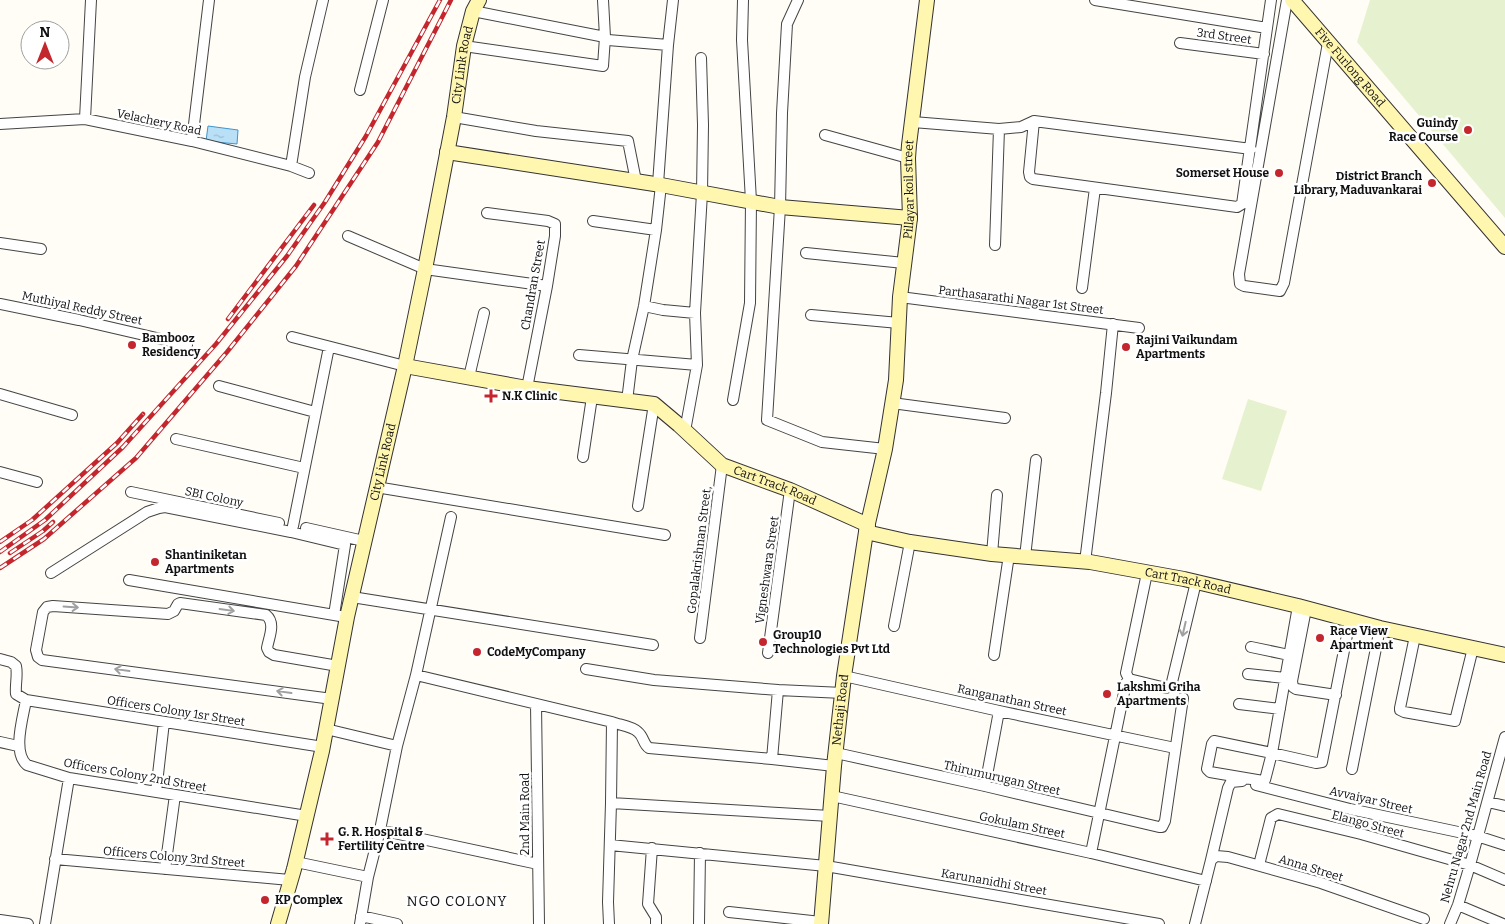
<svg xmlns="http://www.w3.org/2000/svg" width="1505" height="924" font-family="Bitter,serif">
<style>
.pitch{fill:#e6f2cf}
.water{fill:url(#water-ripples);stroke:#3f96cf}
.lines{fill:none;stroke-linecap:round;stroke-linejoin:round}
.street-casing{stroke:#444;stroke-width:12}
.secondary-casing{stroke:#333;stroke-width:16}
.street{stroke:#fff;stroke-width:10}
.secondary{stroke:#fff6b0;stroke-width:14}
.rail-casing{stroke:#c4262e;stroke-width:4.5}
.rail{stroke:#fff;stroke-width:2.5;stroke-dasharray:8;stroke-linecap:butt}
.oneway{stroke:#a0a0a0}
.poi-dot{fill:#c4262e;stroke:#fff;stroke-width:2}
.labels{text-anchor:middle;stroke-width:5;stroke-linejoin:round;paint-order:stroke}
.street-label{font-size:12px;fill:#111;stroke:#fff}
.poi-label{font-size:12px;font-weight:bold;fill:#111;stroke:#fff;text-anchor:start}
.neighbourhood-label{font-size:14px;letter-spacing:1px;fill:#111;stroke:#fff}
</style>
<defs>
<pattern id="water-ripples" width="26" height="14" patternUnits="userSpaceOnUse" patternTransform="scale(1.25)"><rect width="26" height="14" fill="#b9e0f7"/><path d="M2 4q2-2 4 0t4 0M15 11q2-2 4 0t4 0" fill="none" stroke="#9ebfd3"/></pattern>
</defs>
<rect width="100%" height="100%" fill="#fffdf5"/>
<path class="pitch" d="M 1370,0 L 1505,0 L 1505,218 L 1357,42 Z
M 1248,399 L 1287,411 L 1261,491 L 1222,479 Z"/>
<path class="water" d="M 208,126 L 238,130 L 237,144 L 206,141 Z"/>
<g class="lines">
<g class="street-casing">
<path id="street" d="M 798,0 L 787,24 L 782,113 L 780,207 L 767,420 L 822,442 L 885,449
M 1095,0 L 1267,28 L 1271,0
M 1287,0 L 1239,274 L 1240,284 L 1244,286 L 1280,291 L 1284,283 L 1328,43
M 473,11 L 605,37 L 608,40 L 668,45 L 658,184
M 1180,43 L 1264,54
M 668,45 L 673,0
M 464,46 L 603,66 L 605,37 L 603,0
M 360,90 L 383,0
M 454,117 L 536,131 L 628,141 L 636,181
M 85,119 L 91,0
M 1034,121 L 1029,172 L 1030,177 L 1033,179 L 1237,207 L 1242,204 L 1267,28
M 913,122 L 999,129 L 1021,127 L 1034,121 L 1251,149
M 0,124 L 85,119 L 192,141 L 291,166 L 309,173
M 825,135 L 908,158
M 192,141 L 209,0
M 291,166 L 305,77 L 323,0
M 487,213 L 548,221 L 555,224 L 555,236 L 547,286 L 527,388
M 593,221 L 656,230
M 348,236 L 425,269 L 547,286
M 0,243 L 41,249
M 995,245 L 999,129
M 806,253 L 904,263
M 1082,288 L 1095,188
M 900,297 L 1139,328
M 0,304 L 79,320 L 187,345
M 644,306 L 663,310 L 695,313
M 811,315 L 899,323
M 292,337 L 405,366
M 579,355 L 697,365
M 469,377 L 484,313
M 219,386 L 315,412
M 0,394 L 72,415
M 733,400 L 750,303 L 751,201 L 742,40 L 743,0
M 627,401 L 632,360 L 644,306 L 656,230 L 661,185
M 892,403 L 1005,418
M 685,431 L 697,365 L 695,313 L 702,193 L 703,125 L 701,58
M 176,439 L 304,468
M 583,457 L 592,397
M 0,472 L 37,482
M 376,487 L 665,535
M 131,492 L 279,523
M 638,506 L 654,404
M 293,526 L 329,347
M 306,528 L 364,541
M 992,554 L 997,495
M 1025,557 L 1036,460
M 1085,562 L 1106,393 L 1113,324
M 51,573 L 147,512 L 159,508 L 165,507 L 291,532 L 345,545 L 334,615
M 1147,573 L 1126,673 L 1129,679 L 1166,688 L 1171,686 L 1172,682 L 1196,582
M 129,580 L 340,616
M 352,597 L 653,645
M 1298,606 L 1272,753 L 1214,741 L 1212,744 L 1207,769 L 1210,772 L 1263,781 L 1265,780 L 1272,753 L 1316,763 L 1322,762 L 1350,620
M 1306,609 L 1292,681 L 1293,687 L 1296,689 L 1336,695
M 894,626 L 910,542
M 1415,636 L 1400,708 L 1400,710 L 1404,712 L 1455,721 L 1473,648
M 700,638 L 722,465
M 1251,647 L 1289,655
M 768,653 L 790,490
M 994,655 L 1009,555
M 0,659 L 11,662 L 16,666 C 18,675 15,685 16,694 L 26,700 L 323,747
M 586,669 L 654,680 L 778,690 L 843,693
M 1248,674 L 1285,678
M 416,675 L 612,722 C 619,725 632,726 638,732 C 644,737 643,744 649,748 L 772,759 L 778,690
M 844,676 L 999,711 L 1175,748
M 332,699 L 42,660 L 38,657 L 36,650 L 43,612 L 47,607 L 53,606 L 168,614 L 174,611 L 178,604 L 180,603 L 266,615 C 276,623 269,637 267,648 L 269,652 L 274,655 L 338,666
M 26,700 C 23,718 12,752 27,765 L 69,778 L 307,816
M 536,704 L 539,924
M 1239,704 L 1280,709
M 326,729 L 397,746
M 0,742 L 18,746
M 836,753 L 985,786 L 1159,827 L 1162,827 L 1165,821 L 1183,698
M 772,759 L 834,766
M 1352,769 L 1380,628
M 1256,785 L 1350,809 L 1477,836 L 1505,845
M 985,786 L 999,711
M 156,792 L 164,722
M 832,796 L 1091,853 L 1206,881
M 1488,802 L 1505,806
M 611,803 L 830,816
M 380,830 L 538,864
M 610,845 L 826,866 L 1159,924
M 652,848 L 648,904 L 656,917 L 656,924
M 1091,853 L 1126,683
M 55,859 L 290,880
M 1211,860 L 1228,788 L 1231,782 L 1242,781
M 296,862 L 368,877
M 1259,865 L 1271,818 L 1278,814 L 1361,834 L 1470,865 L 1505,880
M 165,869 L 175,795
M 1458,905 L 1503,924
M 729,912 L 821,922
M 361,916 L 397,924
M 0,920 L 28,924
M 45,924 L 69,778
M 360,924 L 368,877 L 380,830 L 397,746 L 416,675 L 451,517
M 609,924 L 608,902 L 611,803 L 612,722
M 699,924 L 700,853
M 1195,924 L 1211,860 L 1216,856 L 1228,857 L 1321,883 L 1424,919
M 1450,924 L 1458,905 L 1470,865 L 1505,737"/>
</g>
<g class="secondary-casing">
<g id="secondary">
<path id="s1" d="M 1292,0 L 1505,247"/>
<path d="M 447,152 L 661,185 L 780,207 L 910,218"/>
<path id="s2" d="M 405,366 L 527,388 L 654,404 L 679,425 L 722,465 L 790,490 L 868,525"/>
<path id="s3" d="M 866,532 L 910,542 L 992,554 L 1090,562 L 1184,579 L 1298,606 L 1380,628 L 1505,655"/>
<path id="s4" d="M 278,924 L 294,869 L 322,751 L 347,617 L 405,366 L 425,269 L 454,117 L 464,46 L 473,11 L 479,0"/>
<path id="s5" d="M 821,924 L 834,766 L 844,676 L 866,532 L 885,449 L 896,380 L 900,297 L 910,218 L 908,158 L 909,145 L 927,0"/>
</g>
</g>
<use href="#street" class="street"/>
<use href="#secondary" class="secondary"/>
<g class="rail-casing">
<path id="rail" d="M 228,319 L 314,205
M 0,542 L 32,520 L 117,443 L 143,414
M 0,552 L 45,520 L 123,447 L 216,344 L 287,256 L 325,202 L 366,136 L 440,0
M 10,553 L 43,531 L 53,522
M 0,568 L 44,539 L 136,458 L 227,352 L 296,266 L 378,142 L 451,0"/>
</g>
<use href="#rail" class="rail"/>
</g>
<defs><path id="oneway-shaft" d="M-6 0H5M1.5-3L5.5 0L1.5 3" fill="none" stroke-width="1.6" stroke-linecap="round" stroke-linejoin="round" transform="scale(1.25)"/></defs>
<g class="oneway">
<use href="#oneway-shaft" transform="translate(71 607) rotate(4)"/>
<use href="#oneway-shaft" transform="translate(227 610) rotate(8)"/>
<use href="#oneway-shaft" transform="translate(1184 629) rotate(103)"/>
<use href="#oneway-shaft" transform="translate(122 670) rotate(-172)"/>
<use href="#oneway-shaft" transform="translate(284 692) rotate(-172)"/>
</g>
<g class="poi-dot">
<circle cx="1468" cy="130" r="5"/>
<circle cx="1279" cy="173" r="5"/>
<circle cx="1432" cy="183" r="5"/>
<circle cx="132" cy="345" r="5"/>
<circle cx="1126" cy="347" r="5"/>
<path d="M488.5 388.5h5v5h5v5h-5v5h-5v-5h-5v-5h5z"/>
<circle cx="155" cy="562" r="5"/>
<circle cx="1320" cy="638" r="5"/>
<circle cx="763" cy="642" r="5"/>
<circle cx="477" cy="652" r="5"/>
<circle cx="1107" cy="694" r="5"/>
<path d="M324.5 831.5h5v5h5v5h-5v5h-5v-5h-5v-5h5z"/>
<circle cx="265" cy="900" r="5"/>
</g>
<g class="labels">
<g class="street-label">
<text transform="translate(1224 36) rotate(8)" y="4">3rd Street</text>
<text dy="4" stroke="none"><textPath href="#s4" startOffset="879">City Link Road</textPath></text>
<text dy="4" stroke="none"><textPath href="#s1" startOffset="89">Five Furlong Road</textPath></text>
<text transform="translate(159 122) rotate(12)" y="4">Velachery Road</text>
<text dy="4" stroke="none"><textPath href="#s5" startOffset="741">Pillayar koil street</textPath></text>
<text transform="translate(533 285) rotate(-80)" y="4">Chandran Street</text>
<text transform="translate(1021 300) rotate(7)" y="4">Parthasarathi Nagar 1st Street</text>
<text transform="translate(82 308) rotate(12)" y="4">Muthiyal Reddy Street</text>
<text dy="4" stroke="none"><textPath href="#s4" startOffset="474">City Link Road</textPath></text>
<text dy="4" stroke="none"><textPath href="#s2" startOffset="400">Cart Track Road</textPath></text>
<text transform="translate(214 497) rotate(12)" y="4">SBI Colony</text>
<text transform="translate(699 550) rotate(-83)" y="4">Gopalakrishnan Street,</text>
<text transform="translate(767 570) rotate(-82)" y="4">Vigneshwara Street</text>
<text dy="4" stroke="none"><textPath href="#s3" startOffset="326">Cart Track Road</textPath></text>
<text transform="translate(1012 700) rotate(12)" y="4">Ranganathan Street</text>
<text dy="4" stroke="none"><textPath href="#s5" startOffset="215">Nethaji Road</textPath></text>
<text transform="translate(176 711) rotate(9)" y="4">Officers Colony 1sr Street</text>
<text transform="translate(135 775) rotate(10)" y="4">Officers Colony 2nd Street</text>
<text transform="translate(1002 778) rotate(13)" y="4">Thirumurugan Street</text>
<text transform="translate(1371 800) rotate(13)" y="4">Avvaiyar Street</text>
<text transform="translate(525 814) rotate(-90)" y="4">2nd Main Road</text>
<text transform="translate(1368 824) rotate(15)" y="4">Elango Street</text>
<text transform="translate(1022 825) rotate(12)" y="4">Gokulam Street</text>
<text transform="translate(1466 827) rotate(-74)" y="4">Nehru Nagar 2nd Main Road</text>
<text transform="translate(174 857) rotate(5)" y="4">Officers Colony 3rd Street</text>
<text transform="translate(1311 868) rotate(17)" y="4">Anna Street</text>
<text transform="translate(994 882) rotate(10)" y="4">Karunanidhi Street</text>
</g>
<g class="poi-label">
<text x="1458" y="127" text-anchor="end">Guindy<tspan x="1458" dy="14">Race Course</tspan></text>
<text x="1269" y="177" text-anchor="end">Somerset House</text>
<text x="1422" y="180" text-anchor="end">District Branch<tspan x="1422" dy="14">Library, Maduvankarai</tspan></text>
<text x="142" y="342">Bambooz<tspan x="142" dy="14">Residency</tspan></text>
<text x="1136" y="344">Rajini Vaikundam<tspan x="1136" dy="14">Apartments</tspan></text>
<text x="502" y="400">N.K Clinic</text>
<text x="165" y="559">Shantiniketan<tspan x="165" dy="14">Apartments</tspan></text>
<text x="1330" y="635">Race View<tspan x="1330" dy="14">Apartment</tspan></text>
<text x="773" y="639">Group10<tspan x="773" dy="14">Technologies Pvt Ltd</tspan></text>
<text x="487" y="656">CodeMyCompany</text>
<text x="1117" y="691">Lakshmi Griha<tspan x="1117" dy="14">Apartments</tspan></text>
<text x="338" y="836">G. R. Hospital &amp;<tspan x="338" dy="14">Fertility Centre</tspan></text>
<text x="275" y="904">KP Complex</text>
</g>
<g class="neighbourhood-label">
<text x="457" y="906">NGO COLONY</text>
</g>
</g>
<g transform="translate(45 45)"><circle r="24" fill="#ffffff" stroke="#a0a0a0"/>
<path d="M0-4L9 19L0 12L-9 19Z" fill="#c4262e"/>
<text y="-8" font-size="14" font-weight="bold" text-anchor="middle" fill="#111111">N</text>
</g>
</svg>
